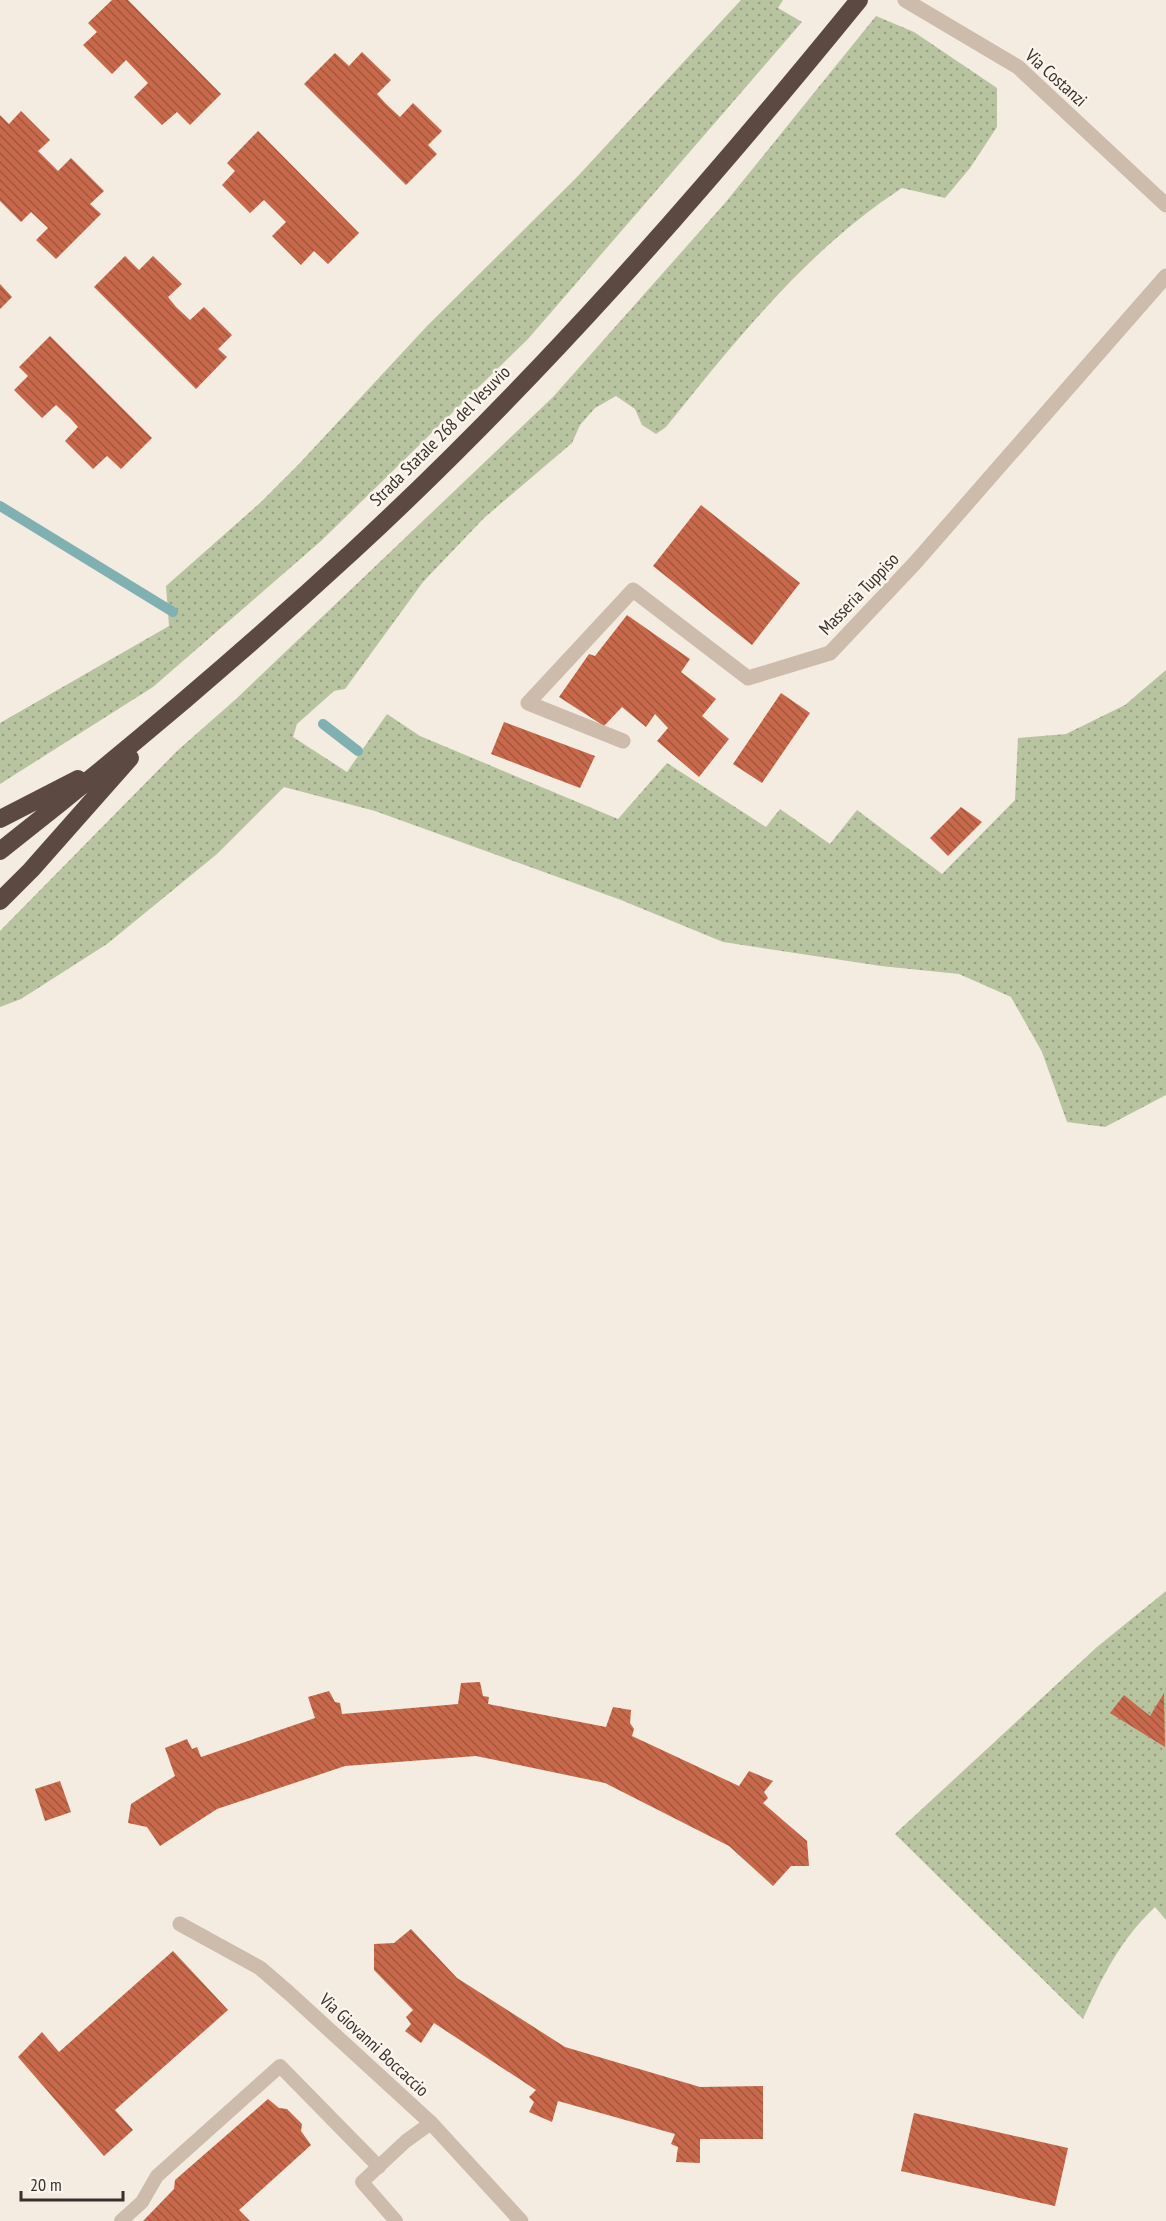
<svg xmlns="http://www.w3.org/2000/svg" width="1166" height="2221" font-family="'PT Sans Narrow',sans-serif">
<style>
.grass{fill:url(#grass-dots)}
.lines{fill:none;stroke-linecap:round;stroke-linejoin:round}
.stream{stroke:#7fb0b2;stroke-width:10}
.building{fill:url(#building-back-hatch)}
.lane{stroke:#cdbbac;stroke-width:14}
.street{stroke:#cdbbac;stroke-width:15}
.highway{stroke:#5c4a42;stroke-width:18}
.labels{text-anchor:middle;stroke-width:5;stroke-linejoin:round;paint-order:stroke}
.street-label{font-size:18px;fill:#3b302b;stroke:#fbf5ee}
</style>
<defs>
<pattern id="grass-dots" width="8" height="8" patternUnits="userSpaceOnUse" patternTransform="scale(1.5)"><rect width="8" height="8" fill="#b8c4a0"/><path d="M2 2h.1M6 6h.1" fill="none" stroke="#97a083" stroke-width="1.8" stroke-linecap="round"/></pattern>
<pattern id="building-back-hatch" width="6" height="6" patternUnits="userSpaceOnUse" patternTransform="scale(1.5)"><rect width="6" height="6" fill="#c8694b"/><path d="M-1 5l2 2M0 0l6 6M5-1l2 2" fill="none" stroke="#a4573f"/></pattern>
</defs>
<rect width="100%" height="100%" fill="#f4ebe1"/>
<path class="grass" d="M 741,0 L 783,0 L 778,8 L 802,22 L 528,339 L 321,541 L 153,687 L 0,784 L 0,723 L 169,626 L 166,586 L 260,503 L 299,464 L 427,326 L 577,177 Z
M 876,16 L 914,32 L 997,88 L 997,127 L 970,168 L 945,198 L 902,188 C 807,250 736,340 666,427 L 656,434 L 642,425 L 635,409 L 616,396 L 595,408 L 580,425 L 572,443 L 484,518 L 423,582 L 345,689 L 334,691 L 297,724 L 293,737 L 347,772 L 387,714 L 420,736 L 618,819 L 667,763 L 766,827 L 780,809 L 830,844 L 857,810 L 942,874 L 1015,800 L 1018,738 L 1066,734 L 1125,705 L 1166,670 L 1166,1095 L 1105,1127 L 1067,1122 L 1042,1052 L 1011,997 L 959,974 L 881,966 L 723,942 L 621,900 L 375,811 L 284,787 L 217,854 L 107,944 L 21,999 L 0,1007 L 0,931 L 177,751 L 236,699 L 553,397 L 725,203 Z
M 1166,1591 L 1166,1920 L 1155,1907 C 1118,1943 1104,1974 1083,2019 L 895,1834 L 1097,1647 Z"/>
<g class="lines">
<path class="stream" d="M 0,506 L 173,612
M 323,724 L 358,751"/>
</g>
<path class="building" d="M 112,0 L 128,0 L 221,94 L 190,125 L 177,112 L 162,125 L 134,97 L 148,83 L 126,60 L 112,74 L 83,45 L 97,32 L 88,23 Z
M 362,52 L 391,80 L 377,94 L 386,104 L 400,117 L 413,103 L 442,131 L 428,145 L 437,154 L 406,185 L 304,84 L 335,53 L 349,66 Z
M 21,111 L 50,140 L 38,151 L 58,171 L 71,158 L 104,191 L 90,204 L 101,214 L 56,259 L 36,240 L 48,228 L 31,212 L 21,222 L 0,201 L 0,115 L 9,124 Z
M 258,131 L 359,233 L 328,264 L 314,251 L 301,265 L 272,236 L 286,222 L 264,200 L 250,213 L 222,185 L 235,171 L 227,163 Z
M 125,256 L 139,270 L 153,256 L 182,284 L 168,297 L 176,307 L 190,320 L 204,307 L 232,335 L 218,349 L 227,357 L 196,389 L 94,287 Z
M 0,284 L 12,297 L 0,309 Z
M 50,336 L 152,438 L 121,469 L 107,456 L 93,469 L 65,441 L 78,427 L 70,418 L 56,405 L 42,418 L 14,390 L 28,376 L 19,367 Z
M 701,505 L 800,583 L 752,645 L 653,566 Z
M 627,615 L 690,659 L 681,672 L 716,699 L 702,716 L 729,739 L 699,777 L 657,741 L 668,728 L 655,714 L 646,727 L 622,707 L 604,726 L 559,697 L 589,654 L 595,656 Z
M 781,693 L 810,713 L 762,783 L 733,764 Z
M 504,722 L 595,756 L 580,788 L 491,754 Z
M 961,807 L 982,822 L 948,856 L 930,838 Z
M 480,1682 L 483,1696 L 489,1697 L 488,1704 L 606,1727 L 613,1707 L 631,1710 L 630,1723 L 634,1729 L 632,1736 L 739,1786 L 749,1771 L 773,1781 L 764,1792 L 768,1798 L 763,1803 L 807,1841 L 809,1866 L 791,1866 L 773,1886 L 729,1846 L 605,1783 L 476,1756 L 345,1766 L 217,1809 L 160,1846 L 147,1827 L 128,1823 L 131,1804 L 175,1776 L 165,1748 L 187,1739 L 192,1749 L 197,1747 L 201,1757 L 315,1718 L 308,1697 L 329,1691 L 335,1702 L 340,1703 L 342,1714 L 458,1704 L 461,1683 Z
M 1164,1693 L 1165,1747 L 1110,1713 L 1124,1695 L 1150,1716 Z
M 60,1781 L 71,1812 L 45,1821 L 35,1789 Z
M 411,1929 L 457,1978 L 565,2047 L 700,2087 L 763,2086 L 763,2139 L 700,2139 L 700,2163 L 676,2162 L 678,2147 L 671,2144 L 675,2134 L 558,2101 L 552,2122 L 529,2112 L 534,2102 L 529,2097 L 536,2090 L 434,2023 L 421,2043 L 405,2031 L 411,2024 L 406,2017 L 413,2010 L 374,1970 L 374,1944 L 394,1943 Z
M 173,1951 L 228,2010 L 115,2110 L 133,2130 L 104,2156 L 18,2057 L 42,2032 L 59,2052 Z
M 268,2099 L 279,2108 L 287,2109 L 302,2124 L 301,2131 L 311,2145 L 239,2210 L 250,2221 L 143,2221 L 174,2189 L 175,2180 Z
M 914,2113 L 1068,2148 L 1055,2206 L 901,2171 Z"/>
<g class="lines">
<path class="lane" d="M 121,2221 L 142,2202 L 157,2176 L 280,2066 L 379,2167
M 396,2221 L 362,2182 L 406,2141 L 431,2123"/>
<path class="street" d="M 905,0 L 1018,67 L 1166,205
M 623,741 L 528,703 L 633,590 L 748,678 L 830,653 L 915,563 L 1166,276
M 180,1924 L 260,1968 L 289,1993 L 431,2123 L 521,2221"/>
<path class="highway" d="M 0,819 L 78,779
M 0,851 C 121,756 239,656 353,551 C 536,382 702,193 859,0
M 0,901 L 31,870 L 130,758"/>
</g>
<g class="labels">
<g class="street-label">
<text transform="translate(1056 78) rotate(42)" y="6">Via Costanzi</text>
<text transform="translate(440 436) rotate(-45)" y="6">Strada Statale 268 del Vesuvio</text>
<text transform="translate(859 594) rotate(-46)" y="6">Masseria Tuppiso</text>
<text transform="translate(374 2045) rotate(43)" y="6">Via Giovanni Boccaccio</text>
</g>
</g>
<path d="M21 2191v9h102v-9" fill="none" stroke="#3b302b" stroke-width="3"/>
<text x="30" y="2191" font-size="18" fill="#3b302b" stroke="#fbf5ee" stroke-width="4.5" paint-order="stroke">20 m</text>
</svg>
